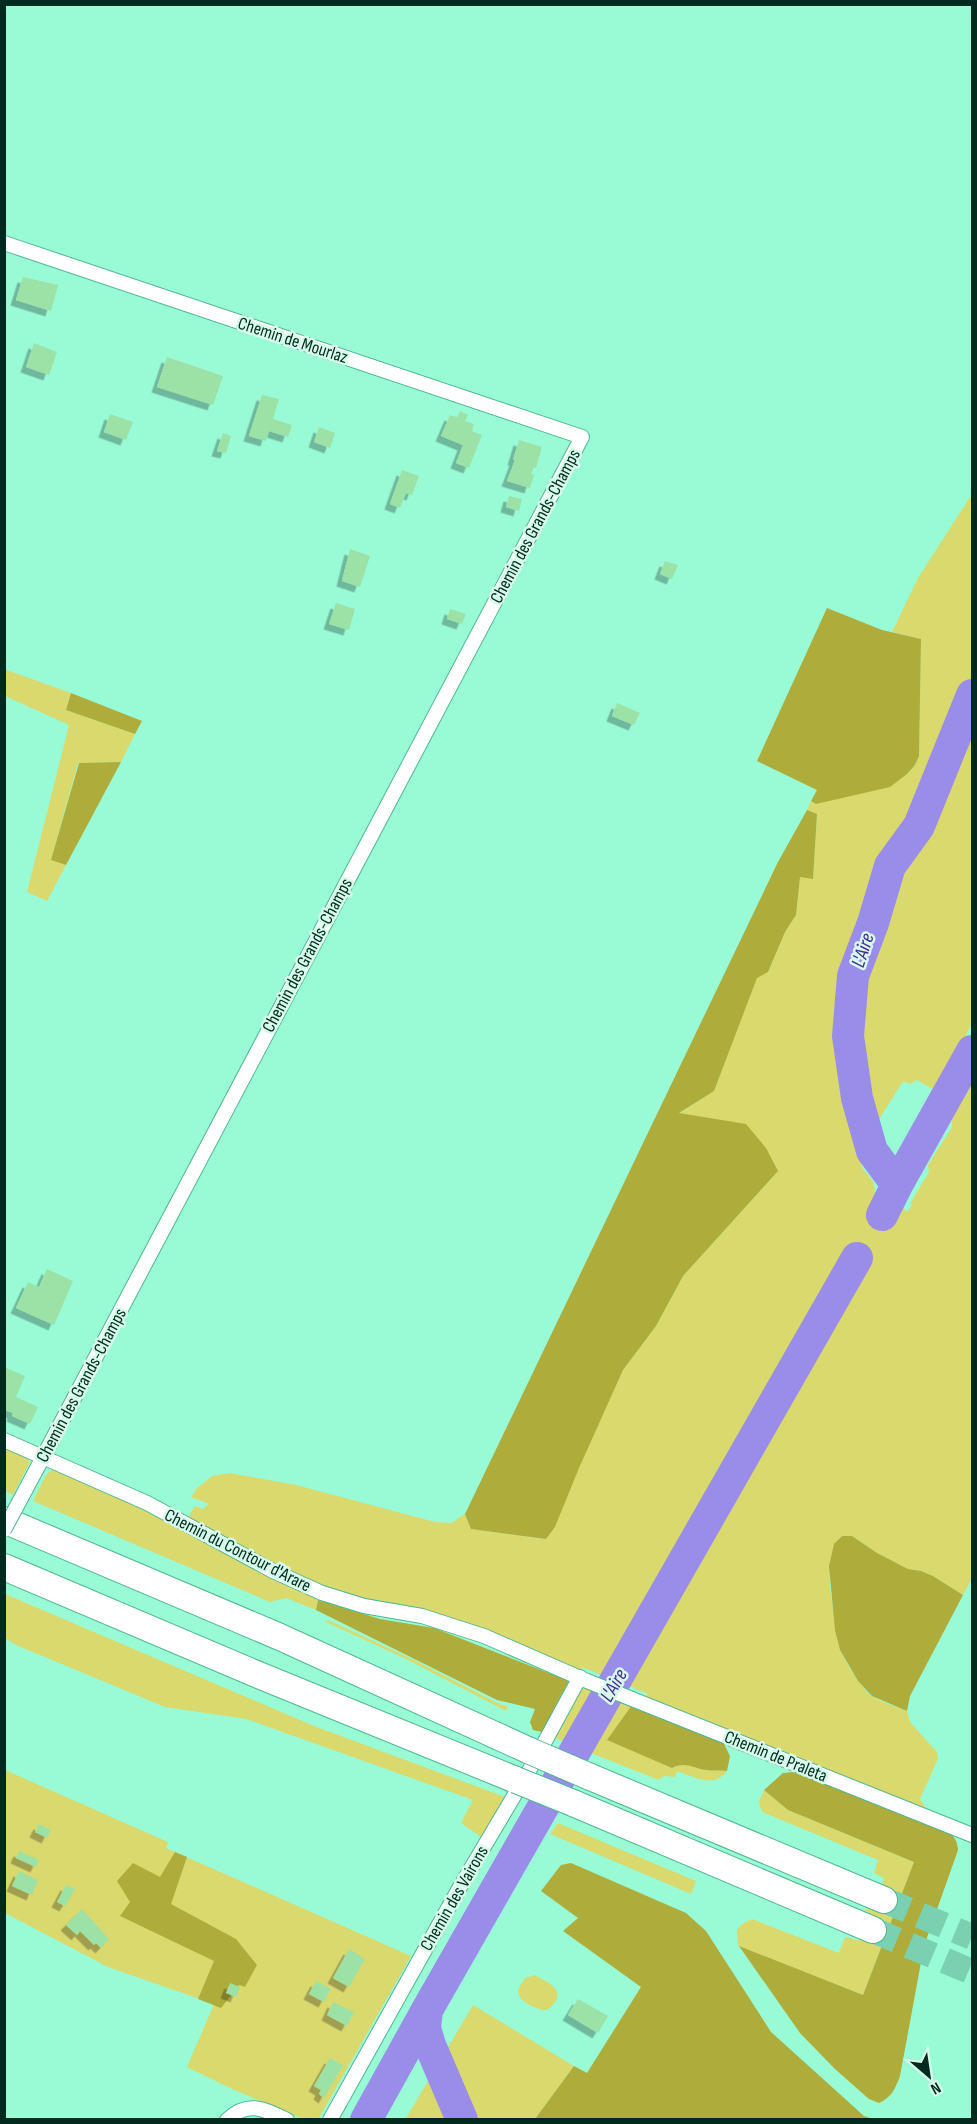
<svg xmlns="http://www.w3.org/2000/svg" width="977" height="2124" font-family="'Sofia Sans Condensed',sans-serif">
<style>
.green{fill:#dad96d}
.forest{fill:#aeac3a}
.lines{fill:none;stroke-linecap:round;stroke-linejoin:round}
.river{stroke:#998de9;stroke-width:32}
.building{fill:#9ce1a6;filter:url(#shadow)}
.highway-tunnel{stroke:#7ad1b1;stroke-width:26;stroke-dasharray:26 13;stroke-linecap:butt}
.street-casing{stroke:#50b593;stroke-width:16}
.highway-casing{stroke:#50b593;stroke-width:28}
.street{stroke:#fff;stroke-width:14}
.highway{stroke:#fff;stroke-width:26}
.street-bridge-casing{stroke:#50b593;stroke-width:16;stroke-linecap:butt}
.highway-bridge-casing{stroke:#50b593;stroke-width:28;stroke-linecap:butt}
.street-bridge{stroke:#fff;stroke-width:14}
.highway-bridge{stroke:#fff;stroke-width:26}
.labels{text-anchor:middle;stroke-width:5;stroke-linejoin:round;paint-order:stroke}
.street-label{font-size:18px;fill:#002a1e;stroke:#d6fbeb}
.water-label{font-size:20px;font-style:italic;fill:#472b95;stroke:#d6fbeb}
</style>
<defs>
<filter id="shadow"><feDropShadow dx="-5.5" dy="5.5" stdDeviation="0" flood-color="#0004"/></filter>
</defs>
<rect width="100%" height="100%" fill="#98fbd6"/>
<path class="green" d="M 972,494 L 972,1023 L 948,1072 L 932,1089 L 917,1080 L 910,1084 L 903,1081 L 860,1150 L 862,1168 L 873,1181 L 879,1215 L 903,1207 L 906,1212 L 911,1207 L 911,1202 L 929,1172 L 928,1165 L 952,1127 L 952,1118 L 972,1081 L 972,1578 L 963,1595 L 933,1576 L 921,1571 L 908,1569 L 877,1553 L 852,1536 L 842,1536 C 818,1557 836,1621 840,1650 C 848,1665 857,1683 871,1695 C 879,1702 896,1706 907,1711 L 910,1722 L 937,1752 L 938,1759 L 920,1799 L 927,1809 L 923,1814 L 639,1702 L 648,1694 L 582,1667 L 580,1677 L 484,1636 L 364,1606 L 185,1523 L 195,1506 L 203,1509 L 209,1504 L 191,1497 L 197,1488 L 212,1476 L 230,1473 L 296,1485 L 435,1522 L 451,1523 L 465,1514 L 472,1529 L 545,1539 L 555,1527 L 578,1468 L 623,1370 L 656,1326 L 683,1276 L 778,1171 L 678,1114 L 714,1091 L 757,977 L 768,972 L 785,932 L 796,915 L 800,876 L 813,879 L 817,814 L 807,810 L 811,801 L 817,804 L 907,774 L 915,765 L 919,756 L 921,639 L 892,632 L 918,578 Z
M 4,669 L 71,693 L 66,710 L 135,734 L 121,762 L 78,763 L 51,860 L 66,865 L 47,901 L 27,892 L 69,725 L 5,696 Z
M 5,1448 L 27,1458 L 30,1462 L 13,1495 L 5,1491 Z
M 53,1469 L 121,1498 L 257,1570 L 318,1600 L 316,1610 L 286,1598 L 270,1602 L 33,1501 L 46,1475 Z
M 5,1594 L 314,1726 L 505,1797 L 481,1837 L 461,1823 L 473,1800 L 246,1719 L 165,1707 L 16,1645 L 5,1638 Z
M 328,1620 L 412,1659 L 499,1704 L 508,1706 L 506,1711 L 404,1658 L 326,1622 Z
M 584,1686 L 597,1691 L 567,1743 L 553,1737 L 581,1688 Z
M 618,1699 L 632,1705 L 608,1740 L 678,1765 L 693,1765 L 705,1770 L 727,1771 C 714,1789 694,1777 677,1771 L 675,1777 L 664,1776 L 659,1780 L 588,1752 Z
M 5,1770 L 168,1842 L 166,1848 L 411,1956 L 319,2118 L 303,2119 L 232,2089 L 187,2067 L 214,2004 L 108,1967 L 5,1913 Z
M 764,1790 L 788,1810 L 914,1862 L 863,1995 L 738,1946 L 737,1930 L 742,1924 L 752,1919 L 839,1953 L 845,1937 L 857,1940 L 866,1938 L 875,1921 L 872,1915 L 864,1909 L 874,1909 L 887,1890 L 882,1884 L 884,1878 L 874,1873 L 878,1860 L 762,1812 L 759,1802 Z
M 558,1823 L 696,1881 L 691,1894 L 550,1834 Z
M 535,1975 C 551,1984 570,1992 547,2010 C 539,2011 519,2002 518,1992 C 518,1987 523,1982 525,1978 Z
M 473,2005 L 574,2066 L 535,2119 L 405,2120 Z"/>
<path class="forest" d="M 827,608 L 882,630 L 921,639 L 919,756 L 915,765 L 907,774 L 890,787 L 816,804 L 811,801 L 817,790 L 757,761 Z
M 71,693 L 142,721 L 135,734 L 66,710 Z
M 121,762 L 66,865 L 51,860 L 79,763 Z
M 807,810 L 817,814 L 813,879 L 800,877 L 796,915 L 785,932 L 768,972 L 757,978 L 714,1091 L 679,1113 L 746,1124 L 766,1148 L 778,1171 L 683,1276 L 656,1326 L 623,1370 L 579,1468 L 555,1527 L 546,1539 L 471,1529 L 465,1514 L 778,862 Z
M 842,1536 L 852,1536 L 877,1553 L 908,1569 L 921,1571 L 933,1576 L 963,1595 L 910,1696 L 907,1711 L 872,1696 L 858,1681 L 840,1650 L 835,1630 L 829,1566 L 834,1544 Z
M 318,1600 L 380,1619 L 434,1628 L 569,1681 L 542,1732 L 533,1730 L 530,1722 L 535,1709 L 497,1700 L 316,1610 Z
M 632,1705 L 723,1742 L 730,1756 L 727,1771 C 720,1770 713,1771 706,1770 C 693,1768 685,1761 672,1768 L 607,1740 Z
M 794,1772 L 943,1829 C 953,1835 957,1838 958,1850 L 924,1946 L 900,2076 C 895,2089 892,2097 879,2103 L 869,2099 L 835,2069 L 800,2033 L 739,1946 L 863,1995 L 914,1862 L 788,1810 L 764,1790 L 783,1773 Z
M 175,1852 L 187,1857 L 171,1904 L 236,1939 L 257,1965 L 245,1987 L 239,1985 L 221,2008 L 198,1999 L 214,1961 L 120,1916 L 130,1902 L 117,1881 L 133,1863 L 160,1877 Z
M 571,1863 L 686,1913 L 706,1931 L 771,2032 L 864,2116 L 873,2119 L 535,2119 L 574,2066 L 587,2073 L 641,1987 L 563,1931 L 578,1918 L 541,1891 L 561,1865 Z"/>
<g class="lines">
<path class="river" d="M 897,1185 L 972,1051
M 882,1215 L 897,1185 L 872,1151 L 857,1098 L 848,1036 L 853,976 L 873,923 L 890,866 L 919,826 L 972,695
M 366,2120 L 427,2010
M 462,2120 L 430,2045 L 425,2028 L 427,2010 L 857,1258"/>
</g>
<path class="building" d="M 23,277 L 58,285 L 51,311 L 16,300 Z
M 34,343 L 57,352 L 49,375 L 26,367 Z
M 167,357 L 223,376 L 213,405 L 157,387 Z
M 262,395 L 279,399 L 273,419 L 292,425 L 288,437 L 269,431 L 266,441 L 249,436 Z
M 460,411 L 468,415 L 465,421 L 474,424 L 472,431 L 482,435 L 469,468 L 456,463 L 463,445 L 441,436 L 450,415 L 457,418 Z
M 110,414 L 133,422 L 126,440 L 104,432 Z
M 319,427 L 335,433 L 330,448 L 314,442 Z
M 223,433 L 231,436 L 226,453 L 217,451 Z
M 519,440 L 542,447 L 536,468 L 534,467 L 531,474 L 534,475 L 530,488 L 507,481 L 515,460 L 513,460 Z
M 402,470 L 419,476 L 412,495 L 406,493 L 400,508 L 390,504 Z
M 509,496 L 522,499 L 519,511 L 506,507 Z
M 350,549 L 370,556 L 360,587 L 342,581 Z
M 665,561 L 678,565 L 672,579 L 660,574 Z
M 336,603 L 355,609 L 349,630 L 329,624 Z
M 450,609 L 466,614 L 462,624 L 447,619 Z
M 617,703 L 640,713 L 634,725 L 612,716 Z
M 47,1269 L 73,1281 L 54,1325 L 16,1308 L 28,1282 L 39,1287 Z
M 4,1367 L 25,1376 L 16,1397 L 38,1407 L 30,1424 L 12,1416 L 13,1413 L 4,1410 Z
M 39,1824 L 51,1830 L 47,1838 L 35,1832 Z
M 19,1851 L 39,1860 L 36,1867 L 16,1858 Z
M 19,1871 L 38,1880 L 32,1895 L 12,1886 Z
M 66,1885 L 75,1889 L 65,1906 L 57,1902 Z
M 82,1909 L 109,1939 L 101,1948 L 96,1943 L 94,1945 L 80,1931 L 77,1935 L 66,1925 Z
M 349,1949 L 365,1959 L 349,1987 L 333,1978 Z
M 316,1981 L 331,1989 L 324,2002 L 309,1994 Z
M 230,1983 L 240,1987 L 236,1997 L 226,1993 Z
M 578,1999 L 608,2016 L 598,2033 L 568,2015 Z
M 333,2002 L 354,2012 L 347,2026 L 327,2015 Z
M 330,2058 L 343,2065 L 324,2098 L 319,2094 L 321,2090 L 314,2086 Z"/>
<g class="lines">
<path class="highway-tunnel" d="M 884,1900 L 972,1937
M 873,1930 L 972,1972"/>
<g class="street-casing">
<path id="street" d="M 4,243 L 582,437 L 34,1474
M 4,1440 L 147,1503 L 273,1571 L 322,1593 L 364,1606 L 422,1616 L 484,1636 L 587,1681 L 972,1835
M 227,2120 C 248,2100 264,2109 287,2120
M 330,2120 L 460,1887 L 530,1769 L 580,1677"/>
</g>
<g class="highway-casing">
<path id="highway" d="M 4,1520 L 280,1637 L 530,1751
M 4,1567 L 261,1676 L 516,1780
M 588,1776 L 884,1900
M 573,1803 L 873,1930"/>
</g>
<use href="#street" class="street"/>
<use href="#highway" class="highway"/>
<g class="street-bridge-casing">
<path id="street-bridge" d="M 4,1530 L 34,1474"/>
</g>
<g class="highway-bridge-casing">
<path id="highway-bridge" d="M 530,1751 L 588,1776
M 516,1780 L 573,1803"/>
</g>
<use href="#street-bridge" class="street-bridge"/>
<use href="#highway-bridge" class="highway-bridge"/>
</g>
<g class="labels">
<g class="street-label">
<text transform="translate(293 340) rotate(18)" y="6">Chemin de Mourlaz</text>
<text transform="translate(535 526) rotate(-62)" y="6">Chemin des Grands-Champs</text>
<text transform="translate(307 955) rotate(-62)" y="6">Chemin des Grands-Champs</text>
<text transform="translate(81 1385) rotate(-62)" y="6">Chemin des Grands-Champs</text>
<text transform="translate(238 1550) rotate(27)" y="6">Chemin du Contour d'Arare</text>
<text transform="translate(776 1756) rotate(22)" y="6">Chemin de Praleta</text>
<text transform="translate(454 1898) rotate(-60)" y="6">Chemin des Vairons</text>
</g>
<g class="water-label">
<text transform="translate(862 950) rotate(-72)" y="7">L'Aire</text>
<text transform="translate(613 1685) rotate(-60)" y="7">L'Aire</text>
</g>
</g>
<rect width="977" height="2124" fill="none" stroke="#002a1e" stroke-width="12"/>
<g transform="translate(929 2076) rotate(151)" stroke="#d6fbeb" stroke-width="4.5" paint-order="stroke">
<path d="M0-4.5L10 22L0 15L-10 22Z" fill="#002a1e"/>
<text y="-9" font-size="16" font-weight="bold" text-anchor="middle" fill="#002a1e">N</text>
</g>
</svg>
